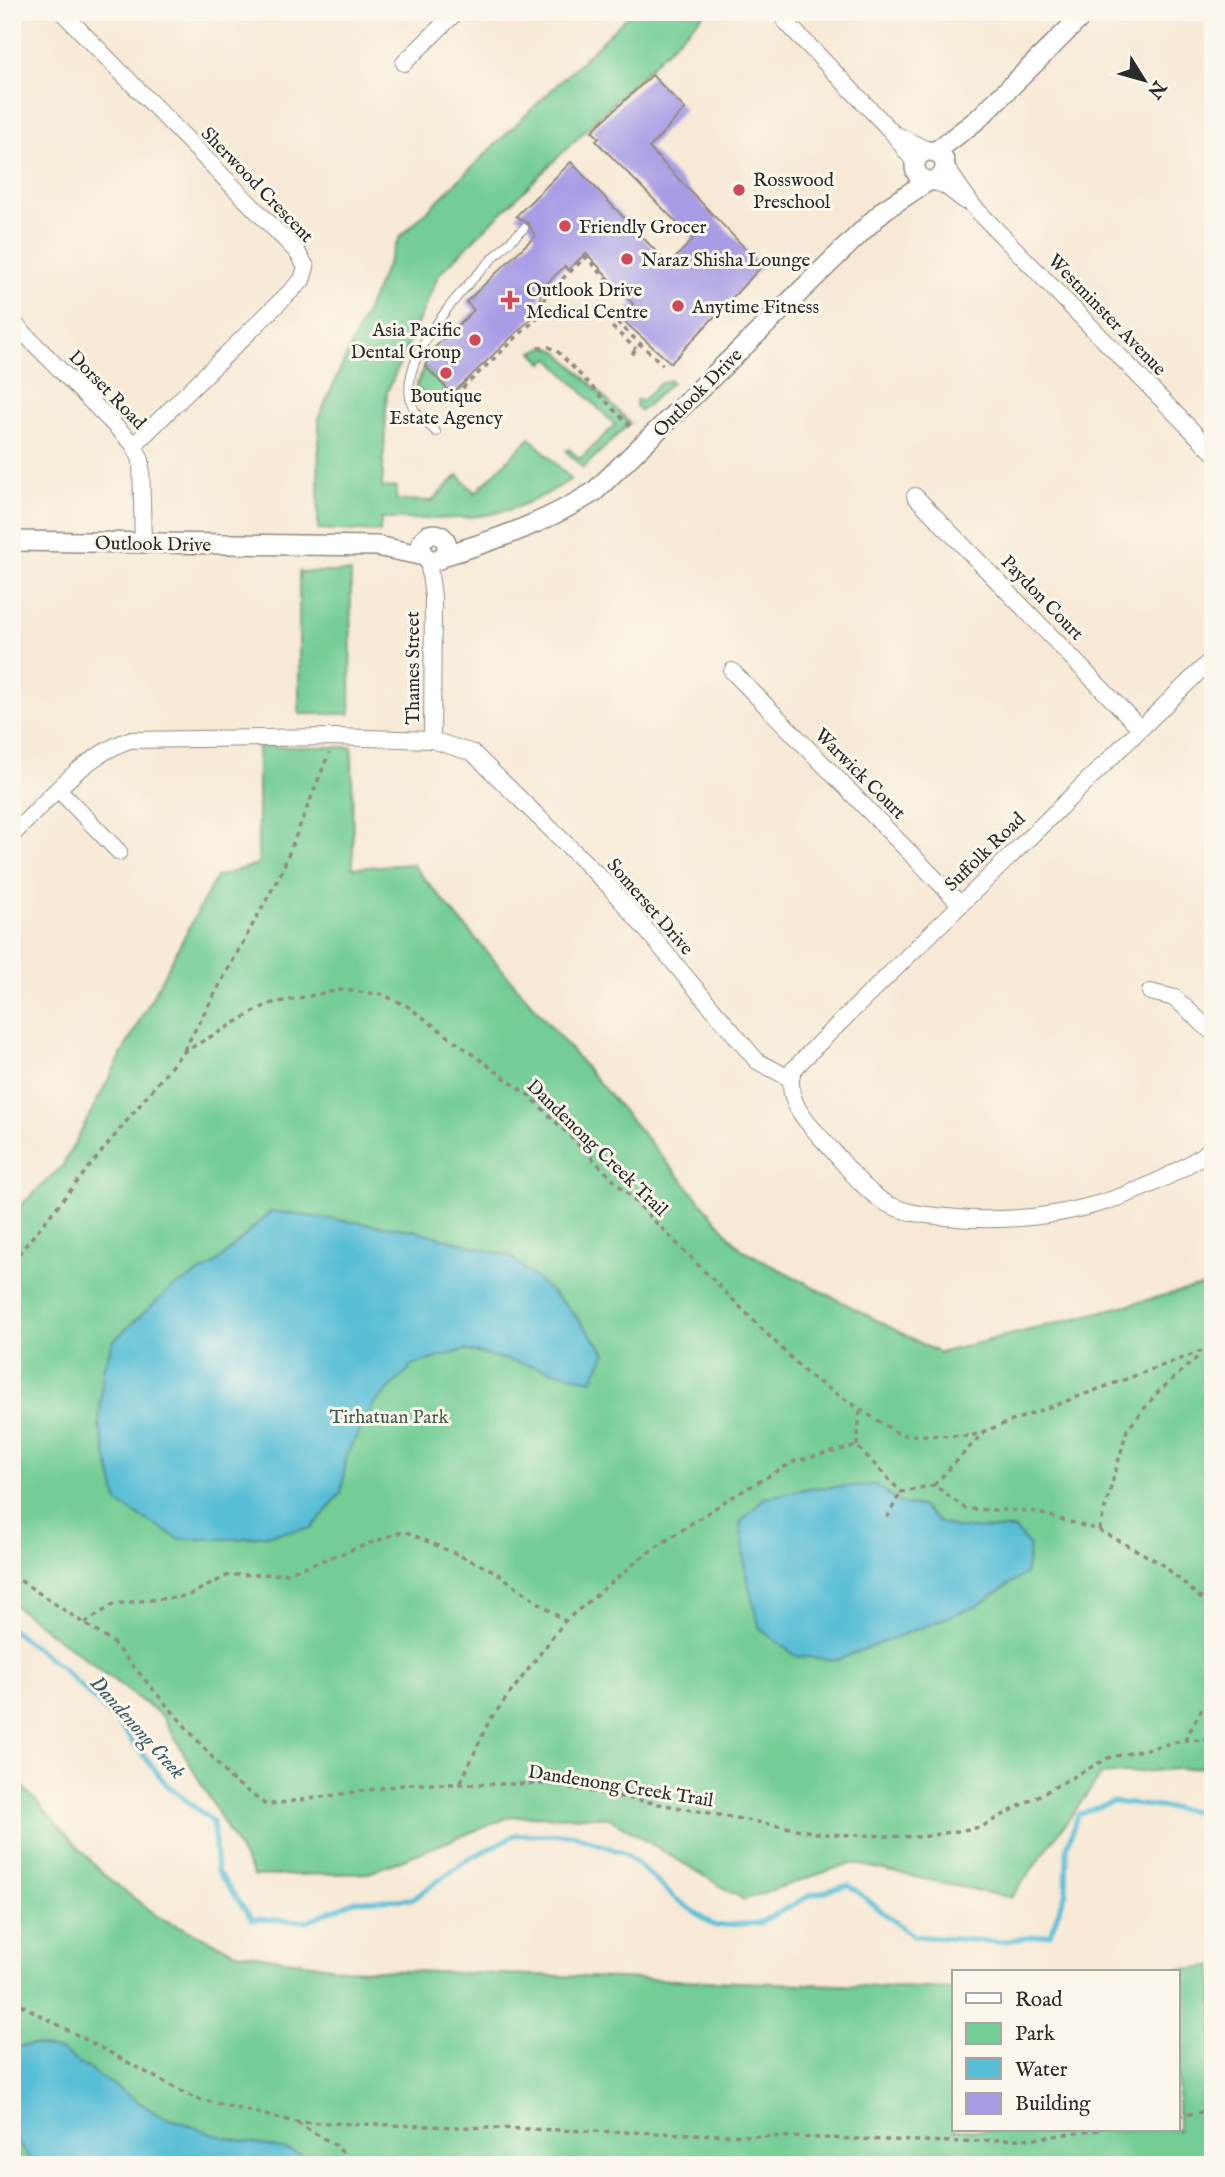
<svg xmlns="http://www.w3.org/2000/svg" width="1225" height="2177" font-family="'IM FELL English',serif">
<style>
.green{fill:#73cd94;stroke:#4f7c60;stroke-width:2}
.water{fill:#58bed6;stroke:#427480;stroke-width:2}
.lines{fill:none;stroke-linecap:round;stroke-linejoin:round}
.stream{stroke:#58bed6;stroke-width:5}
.building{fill:#a89ce5}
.service-casing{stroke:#918a80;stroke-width:10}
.minor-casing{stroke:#918a80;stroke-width:18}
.tertiary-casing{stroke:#918a80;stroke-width:22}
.path{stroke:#918a80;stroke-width:3.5;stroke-dasharray:5 5;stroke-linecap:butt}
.service{stroke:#fff;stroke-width:8}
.minor{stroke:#fff;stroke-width:16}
.tertiary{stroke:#fff;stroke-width:19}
.poi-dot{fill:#d1495b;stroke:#fbf7ec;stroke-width:2.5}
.labels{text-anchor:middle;stroke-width:6;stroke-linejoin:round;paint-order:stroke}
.poi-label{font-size:19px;fill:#2b2b2b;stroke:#fbf7ec;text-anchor:start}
.street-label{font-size:19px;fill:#2b2b2b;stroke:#fbf7ec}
.park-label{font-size:19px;fill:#415c4a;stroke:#fbf7ec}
.water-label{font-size:21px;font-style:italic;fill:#3b5e67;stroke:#fbf7ec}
</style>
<rect width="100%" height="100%" fill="#fbf7ec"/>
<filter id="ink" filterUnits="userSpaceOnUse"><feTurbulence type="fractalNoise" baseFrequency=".0143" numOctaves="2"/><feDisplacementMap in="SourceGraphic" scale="14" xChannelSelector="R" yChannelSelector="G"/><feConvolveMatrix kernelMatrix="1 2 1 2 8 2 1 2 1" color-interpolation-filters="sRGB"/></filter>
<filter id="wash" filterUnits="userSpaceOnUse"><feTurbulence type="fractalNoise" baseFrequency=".00686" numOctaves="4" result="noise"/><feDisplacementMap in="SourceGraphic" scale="28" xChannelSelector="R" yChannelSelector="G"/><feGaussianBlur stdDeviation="1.57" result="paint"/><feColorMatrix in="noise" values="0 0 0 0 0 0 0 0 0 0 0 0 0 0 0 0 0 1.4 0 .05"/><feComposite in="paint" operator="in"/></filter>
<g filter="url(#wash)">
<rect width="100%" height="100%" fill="#f7e9d5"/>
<path class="green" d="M 632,12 L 706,12 L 439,274 L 387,392 L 382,488 L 397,487 L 396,500 L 432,501 L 458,475 L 475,493 L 530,438 L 571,479 C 504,525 458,518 381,519 L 380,532 L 318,529 L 319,417 L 399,238 Z
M 545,346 L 558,351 L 630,423 L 583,468 L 566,451 L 569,449 L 580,459 L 615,425 L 549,358 L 543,363 L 533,352 Z
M 425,366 L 447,389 L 433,403 L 416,386 Z
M 670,380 L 672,382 L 641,411 L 636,406 L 636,400 L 642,401 L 659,384 Z
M 299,572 L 351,572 L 350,714 L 299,714 Z
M 258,747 L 352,747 L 353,868 L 412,864 L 741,1249 L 939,1353 L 1213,1283 L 1213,1766 L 1101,1775 L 1011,1898 L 851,1863 L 744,1900 L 607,1817 L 512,1816 L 369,1873 L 254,1876 L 163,1717 L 12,1604 L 12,1214 L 63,1165 L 216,877 L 258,864 Z
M 12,1775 L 103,1874 L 158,1917 L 236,1952 L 342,1969 L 954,1989 L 954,2130 L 1178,2130 L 1178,1972 L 1145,1972 L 1213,1966 L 1213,2165 L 12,2165 Z"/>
<path class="water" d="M 271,1211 L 413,1230 L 511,1257 L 568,1307 L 606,1353 L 592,1380 L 465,1350 L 413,1365 L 374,1404 L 347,1454 L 341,1493 L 312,1528 L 238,1539 L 179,1539 L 118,1503 L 99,1425 L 103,1368 L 114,1340 L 169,1290 L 215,1264 Z
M 875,1485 L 904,1505 L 921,1506 L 936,1520 L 955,1528 L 1015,1529 L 1030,1547 L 1025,1574 L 977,1606 L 837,1660 L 796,1656 L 760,1629 L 747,1579 L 740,1523 L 764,1498 L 809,1488 Z
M 34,2045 L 61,2051 L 159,2115 L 223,2137 L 291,2151 L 330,2165 L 35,2165 L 12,2136 L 12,2047 Z"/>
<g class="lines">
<path class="stream" d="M 12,1630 L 61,1667 L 115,1720 L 167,1785 L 213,1822 L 217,1871 L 252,1919 L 307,1921 L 355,1901 L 413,1899 L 465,1861 L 515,1835 L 572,1834 L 626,1854 L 676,1899 L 715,1926 L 759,1923 L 811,1895 L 849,1885 L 913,1936 L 1000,1942 L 1050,1934 L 1066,1892 L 1067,1847 L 1078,1814 L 1113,1802 L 1196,1811 L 1213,1795"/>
</g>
<g id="blocks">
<path class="building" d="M 652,75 L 685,109 L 649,148 L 762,266 L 671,363 L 620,318 L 633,304 L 586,253 L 568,270 L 565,266 L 544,286 L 534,316 L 452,394 L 425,366 L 435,347 L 474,310 L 466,302 L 535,236 L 528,223 L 516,216 L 571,162 L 669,265 L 693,239 L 596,141 L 599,138 L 592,131 Z"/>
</g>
</g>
<g filter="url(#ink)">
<use href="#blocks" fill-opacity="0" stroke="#918a80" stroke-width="2"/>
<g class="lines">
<g class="service-casing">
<path id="service" d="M 436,432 C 430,425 418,417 414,409 C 386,357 490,260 524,228"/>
</g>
<g class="minor-casing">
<path id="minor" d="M 62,12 L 297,252 L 306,267 L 302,280 L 134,445
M 785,21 L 892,132 L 915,163
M 404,63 L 456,12
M 897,135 L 929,151
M 945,166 L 973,206 L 1213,452
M 931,181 L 944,185 L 965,201
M 12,321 L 134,445 L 141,460 L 143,543
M 915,496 L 1140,728
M 428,559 L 433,597 L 432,740
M 732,671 L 960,904
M 59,790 L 119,852
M 12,835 C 48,800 81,758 129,740 L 333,737 L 432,740 L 473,753 L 609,886 L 757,1061 L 791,1079 C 789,1109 813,1128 832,1150 C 848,1168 863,1189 884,1202 C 903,1213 924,1215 946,1217 C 1038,1227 1137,1204 1213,1148
M 1150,992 L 1175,998 L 1213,1033
M 791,1079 L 793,1070 L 819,1043 L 1213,658"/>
</g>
<g class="tertiary-casing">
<path id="tertiary" d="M915 166a15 15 0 1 1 30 0a15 15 0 1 1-30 0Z
M 935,152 L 978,119 L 1086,12
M421 547a13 13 0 1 1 26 0a13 13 0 1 1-26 0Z
M 12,541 L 377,546 L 424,556
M 443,556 C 499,539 544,523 594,492 L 884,210 L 928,181"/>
</g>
<path class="path" d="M 617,322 L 663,365
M 612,327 L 636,349
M 538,348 L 549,347 L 557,351 L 630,426
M 632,354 L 644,340
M 454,402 L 451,399 L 537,318 L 546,294 L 586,257 L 623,297
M 184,1050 L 281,873 L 329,753
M 12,1262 L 182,1053 L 268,1004 L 341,990 L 381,994 L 406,1005 L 532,1098 L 809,1376 L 900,1435 L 971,1436 L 1213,1347
M 857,1446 L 860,1410
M 934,1485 L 983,1433
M 887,1518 L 901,1492
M 1099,1530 L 1127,1430 L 1157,1393 L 1200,1355
M 12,1575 L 112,1642 L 231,1779 L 266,1805 L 410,1784 L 550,1784 L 823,1834 L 921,1837 L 981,1827 L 1108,1758 L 1185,1740 L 1213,1741
M 85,1623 L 114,1604 L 187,1596 L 229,1575 L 284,1574 L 404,1531 L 494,1571 L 565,1621
M 1185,1740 L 1213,1688
M 461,1782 L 489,1721 L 565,1621 L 646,1554 L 727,1500 L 795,1461 L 857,1446 L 901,1492 L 934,1485 L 966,1509 L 1031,1511 L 1099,1530 L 1162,1564 L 1213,1609
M 12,2000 L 194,2098 L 295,2122 L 954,2142 L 1038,2138 L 1099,2130
M 1178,2116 L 1213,2110
M 297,2123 L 335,2145 L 355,2165"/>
<use href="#service" class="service"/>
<use href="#minor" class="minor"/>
<use href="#tertiary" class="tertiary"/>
</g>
</g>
<g class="poi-dot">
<circle cx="739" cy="190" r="7"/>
<circle cx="565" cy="226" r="7"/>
<circle cx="627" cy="259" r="7"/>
<path d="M506.5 289.5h7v7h7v7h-7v7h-7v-7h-7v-7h7z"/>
<circle cx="678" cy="306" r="7"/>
<circle cx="475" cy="340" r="7"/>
<circle cx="446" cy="373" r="7"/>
</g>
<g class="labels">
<g class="poi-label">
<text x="753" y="186">Rosswood<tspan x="753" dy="22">Preschool</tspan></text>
<text x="579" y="233">Friendly Grocer</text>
<text x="641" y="266">Naraz Shisha Lounge</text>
<text x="526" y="296">Outlook Drive<tspan x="526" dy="22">Medical Centre</tspan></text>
<text x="692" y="313">Anytime Fitness</text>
<text x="461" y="336" text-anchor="end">Asia Pacific<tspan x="461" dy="22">Dental Group</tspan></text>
<text x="446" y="402" text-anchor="middle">Boutique<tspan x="446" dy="22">Estate Agency</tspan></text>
</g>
<g class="street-label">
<text transform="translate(258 184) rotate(46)" y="7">Sherwood Crescent</text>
<text transform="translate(1108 314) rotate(46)" y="7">Westminster Avenue</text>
<text transform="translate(108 389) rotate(46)" y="7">Dorset Road</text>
<text transform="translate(697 392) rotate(-45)" y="7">Outlook Drive</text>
<text transform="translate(153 543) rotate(1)" y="7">Outlook Drive</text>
<text transform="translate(1043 597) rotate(46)" y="7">Paydon Court</text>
<text transform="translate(412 668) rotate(-90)" y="7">Thames Street</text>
<text transform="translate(861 773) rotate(45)" y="7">Warwick Court</text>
<text transform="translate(984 851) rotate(-44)" y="7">Suffolk Road</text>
<text transform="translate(651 906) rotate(49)" y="7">Somerset Drive</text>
<text transform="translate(598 1147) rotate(44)" y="7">Dandenong Creek Trail</text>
<text transform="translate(621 1785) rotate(9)" y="7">Dandenong Creek Trail</text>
</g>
<g class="park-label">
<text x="389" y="1423">Tirhatuan Park</text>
</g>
<g class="water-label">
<text transform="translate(138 1727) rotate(48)" y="7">Dandenong Creek</text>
</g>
</g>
<rect width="1225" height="2177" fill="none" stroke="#fbf7ec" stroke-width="42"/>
<rect x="952" y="1970" width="228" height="161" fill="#fbf7ec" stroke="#a8a59f" stroke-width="2"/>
<rect x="966" y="1993" width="35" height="10" fill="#ffffff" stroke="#a8a59f" stroke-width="2"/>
<text x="1015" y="2006" font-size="21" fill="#2b2b2b">Road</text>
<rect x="966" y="2023" width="35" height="21" fill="#73cd94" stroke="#a8a59f" stroke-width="2"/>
<text x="1015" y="2040" font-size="21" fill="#2b2b2b">Park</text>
<rect x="966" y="2058" width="35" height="21" fill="#58bed6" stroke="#a8a59f" stroke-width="2"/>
<text x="1015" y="2076" font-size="21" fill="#2b2b2b">Water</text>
<rect x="966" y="2093" width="35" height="21" fill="#a89ce5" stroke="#a8a59f" stroke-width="2"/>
<text x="1015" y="2110" font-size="21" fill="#2b2b2b">Building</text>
<g transform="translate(1144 80) rotate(127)" stroke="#fbf7ec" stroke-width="5" paint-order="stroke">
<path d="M0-5L12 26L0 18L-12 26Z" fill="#2b2b2b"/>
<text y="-10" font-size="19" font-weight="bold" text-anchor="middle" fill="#2b2b2b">N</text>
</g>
</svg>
